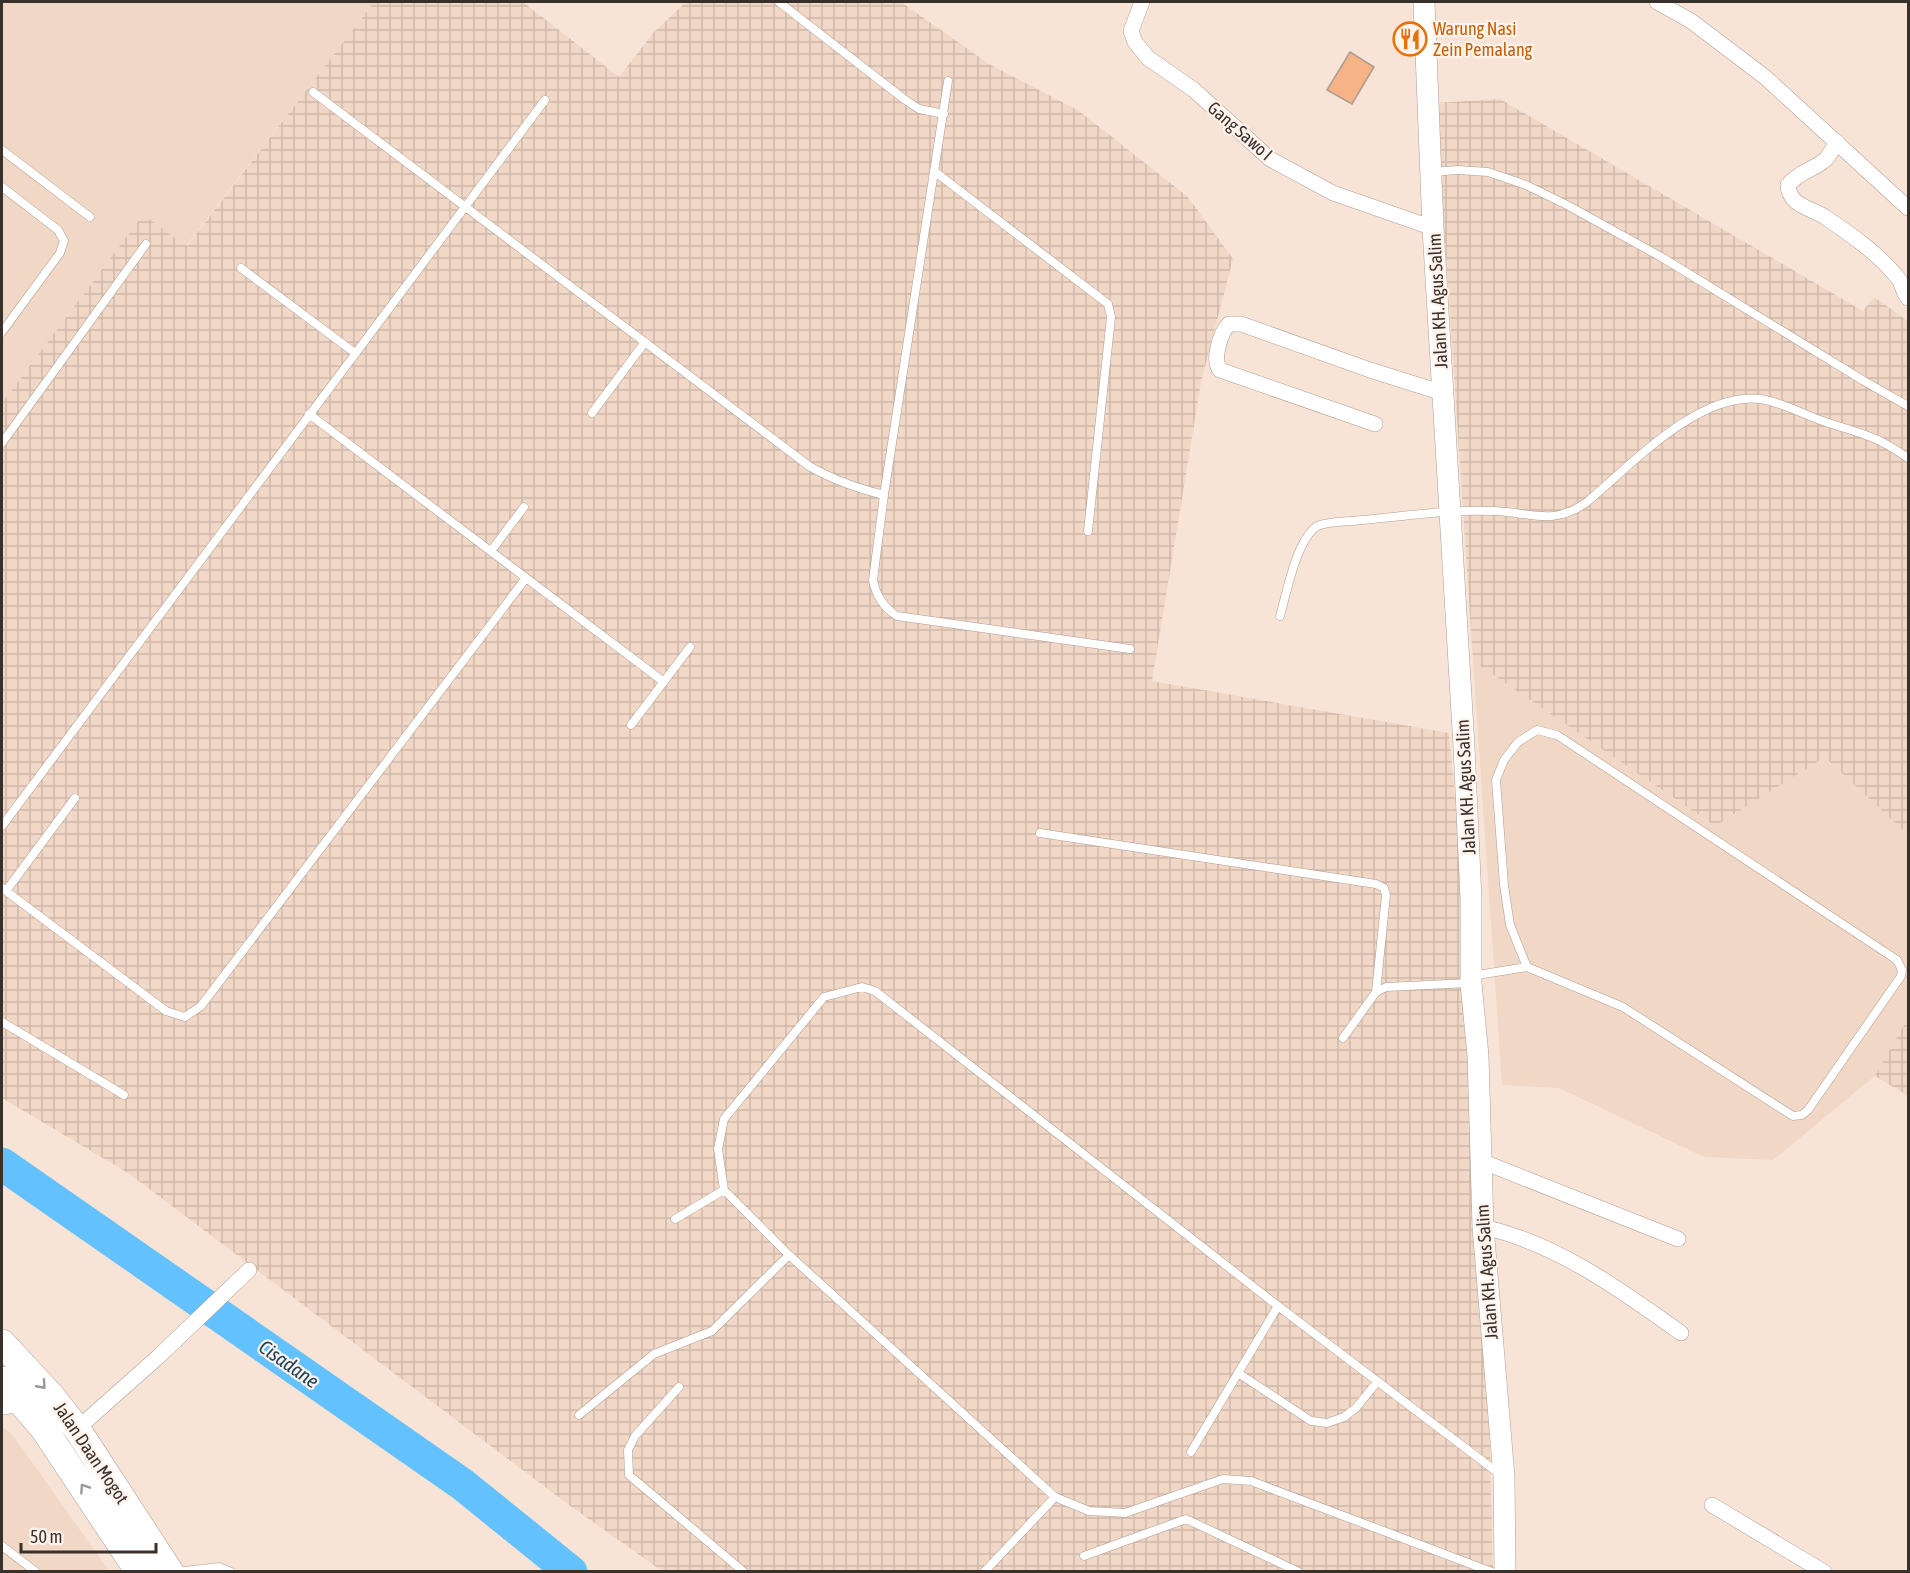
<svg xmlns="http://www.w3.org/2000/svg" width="1910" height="1573" font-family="'Asap Condensed',sans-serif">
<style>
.built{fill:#f1d7c6}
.industrial{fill:url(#industrial-grid)}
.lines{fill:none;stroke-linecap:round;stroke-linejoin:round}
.river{stroke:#63c1fd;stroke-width:33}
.building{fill:#f6b385;stroke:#ad9c90;stroke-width:1.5}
.lane-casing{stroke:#af9d91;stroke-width:9}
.street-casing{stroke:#af9d91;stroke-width:16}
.secondary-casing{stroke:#af9d91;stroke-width:22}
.highway-casing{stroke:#af9d91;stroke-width:28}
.lane{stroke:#fff;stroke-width:8}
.street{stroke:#fff;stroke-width:15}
.secondary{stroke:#fff;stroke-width:21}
.highway{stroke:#fff;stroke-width:27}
.oneway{stroke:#9c9895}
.labels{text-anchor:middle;stroke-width:4.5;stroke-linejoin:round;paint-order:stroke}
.food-label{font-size:18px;fill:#c56008;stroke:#fff3eb;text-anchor:start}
.street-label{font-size:18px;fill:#38302b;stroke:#fff3eb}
.water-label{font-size:20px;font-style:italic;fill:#1b425b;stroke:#fff3eb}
</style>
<defs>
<pattern id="industrial-grid" width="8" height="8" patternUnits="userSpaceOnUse" patternTransform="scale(1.5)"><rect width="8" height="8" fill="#f1d7c6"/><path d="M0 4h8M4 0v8" fill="none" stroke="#cfb9aa"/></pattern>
</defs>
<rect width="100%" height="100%" fill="#f8e4d7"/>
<path class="built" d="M 2,2 L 374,2 L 186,246 L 143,216 L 2,403 Z
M 1473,661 L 1715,826 L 1825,757 L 1908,835 L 1908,1018 L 1875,1076 L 1773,1160 L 1704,1157 L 1559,1088 L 1502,1085 Z
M 2,1426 L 15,1438 L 109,1571 L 2,1571 Z"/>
<path class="industrial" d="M 374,2 L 523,2 L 619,77 L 653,33 L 686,2 L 901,2 L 989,64 L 1079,111 L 1188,197 L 1233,259 L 1201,382 L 1152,681 L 1449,733 L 1481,1084 L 1493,1571 L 662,1571 L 569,1505 L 128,1173 L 2,1098 L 2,403 L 143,215 L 187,246 Z
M 1500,99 L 1863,311 L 1874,297 L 1908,321 L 1908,835 L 1825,757 L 1715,826 L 1473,661 L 1436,103 Z
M 1908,1018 L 1908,1096 L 1875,1076 Z"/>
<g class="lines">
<path class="river" d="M 2,1164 L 462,1484 L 571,1572"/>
</g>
<path class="building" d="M 1350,52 L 1374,67 L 1352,104 L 1327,90 Z"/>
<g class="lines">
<g class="lane-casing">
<path id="lane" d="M 779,2 L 904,99 L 919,109 L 944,114
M 948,81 L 884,495 L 873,580 C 876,596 883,607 897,616 L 1130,649
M 313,92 L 809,466 C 833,480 856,488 884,495
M 2,150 L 90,217
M 934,171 L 1108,304 L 1111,317 L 1088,531
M 1431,172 L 1458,170 L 1488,172 L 1526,185 L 1567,205 L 1663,258 L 1864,381 L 1908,406
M 2,187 L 58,230 L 64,241 L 60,253 L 2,332
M 241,268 L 355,353
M 592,413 L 645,342
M 309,414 L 664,682
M 2,443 L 146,244
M 491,551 L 524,507
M 1280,616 C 1287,592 1296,541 1317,526 C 1330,521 1347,522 1362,520 C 1406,516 1451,509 1495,511 C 1533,513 1553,526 1587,502 C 1631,465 1698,392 1760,399 C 1778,401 1803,414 1820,420 C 1836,426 1853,430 1868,436 C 1883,441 1895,449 1908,458
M 631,725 L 690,647
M 2,826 L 545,100
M 1040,833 L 1376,884 L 1384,888 L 1386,895 L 1376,992
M 2,888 L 166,1011 L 185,1017 L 201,1006 L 526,578
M 6,891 L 75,798
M 1471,976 L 1527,967 L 1623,1007 L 1793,1116 L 1802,1115 L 1808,1110 L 1901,976 L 1902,970 L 1897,960 L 1557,735 L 1537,730 L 1518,742 L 1504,760 L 1496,780 L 1504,885 L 1510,925 L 1527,967
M 2,1022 L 124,1095
M 1343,1038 L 1376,992 L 1386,987 L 1469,983
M 675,1219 L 724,1190
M 1238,1373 L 1311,1421 L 1327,1423 L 1344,1417 L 1356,1408 L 1377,1382
M 679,1387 L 635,1436 L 628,1450 L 629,1475 L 744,1572
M 579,1415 L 654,1354 L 712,1331 L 789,1255
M 1191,1452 L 1278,1306
M 1055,1497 L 789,1255 L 724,1190 L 718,1149 L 724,1119 L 824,997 L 862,987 L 875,991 L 1278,1306 L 1501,1475
M 2,1546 L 36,1572
M 1084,1556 L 1186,1519 L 1299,1572
M 176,1572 L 219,1567 L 231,1572
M 984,1572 L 1055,1497 L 1089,1511 L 1125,1513 L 1223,1479 L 1251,1481 L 1492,1572"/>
</g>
<g class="street-casing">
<path id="street" d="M 1142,2 L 1131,31 L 1135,42 L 1148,58 L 1194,90 L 1270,159 L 1333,193 L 1433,228
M 1657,2 L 1691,21 L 1765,77 L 1908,208
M 1837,142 C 1834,147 1830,154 1826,159 C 1814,170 1801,170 1788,185 C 1789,206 1811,208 1825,217 C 1850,234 1879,254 1898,278 C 1903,284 1902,291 1908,298
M 1375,424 L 1220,370 C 1212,360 1220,333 1229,324 L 1241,324 L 1370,370 L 1443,393
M 1481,1161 L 1678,1239
M 1483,1227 C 1556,1243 1621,1290 1681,1333
M 2,1407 L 24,1404
M 77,1429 L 158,1357 L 249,1270
M 1712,1505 L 1824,1572"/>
</g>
<g class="secondary-casing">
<path id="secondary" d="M 1424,2 L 1433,228 L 1464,747 L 1471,899 L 1471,983 L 1478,1056 L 1483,1227 L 1504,1477 L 1505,1572"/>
</g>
<g class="highway-casing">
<path id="highway" d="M 2,1343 L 53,1398 L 77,1429 L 170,1572
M 2,1380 L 44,1429 L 139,1572"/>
</g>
<use href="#lane" class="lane"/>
<use href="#street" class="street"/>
<use href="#secondary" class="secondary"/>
<use href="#highway" class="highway"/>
</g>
<defs><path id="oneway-chevron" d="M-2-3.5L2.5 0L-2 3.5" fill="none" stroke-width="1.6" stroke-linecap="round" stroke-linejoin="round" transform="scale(1.5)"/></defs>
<g class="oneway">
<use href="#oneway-chevron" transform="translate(42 1385) rotate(48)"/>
<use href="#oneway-chevron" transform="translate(84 1488) rotate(-124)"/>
</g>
<defs>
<g id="restaurant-ring" transform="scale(1.725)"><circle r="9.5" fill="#fff3eb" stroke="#e8710a" stroke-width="1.5"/><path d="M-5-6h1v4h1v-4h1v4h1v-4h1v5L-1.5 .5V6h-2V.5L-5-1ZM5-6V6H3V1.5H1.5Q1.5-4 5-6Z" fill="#e8710a"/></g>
</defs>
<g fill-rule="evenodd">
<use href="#restaurant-ring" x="1410" y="39"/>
</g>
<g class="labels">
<g class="food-label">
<text x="1433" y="35">Warung Nasi<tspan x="1433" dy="21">Zein Pemalang</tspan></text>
</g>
<g class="street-label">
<text transform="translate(1240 131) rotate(41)" y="6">Gang Sawo I</text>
<text transform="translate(1438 301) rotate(-93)" y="6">Jalan KH. Agus Salim</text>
<text transform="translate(1466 787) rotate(-93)" y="6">Jalan KH. Agus Salim</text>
<text transform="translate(1487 1272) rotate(-94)" y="6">Jalan KH. Agus Salim</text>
<text transform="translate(91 1453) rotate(56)" y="6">Jalan Daan Mogot</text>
</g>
<g class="water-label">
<text transform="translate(289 1364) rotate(35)" y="7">Cisadane</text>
</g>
</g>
<rect width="1910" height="1573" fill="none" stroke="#38302b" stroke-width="6"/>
<path d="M21 1543v9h135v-9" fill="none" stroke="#38302b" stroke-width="3"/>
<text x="30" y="1543" font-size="18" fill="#38302b" stroke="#fff3eb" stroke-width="4.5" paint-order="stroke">50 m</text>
</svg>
